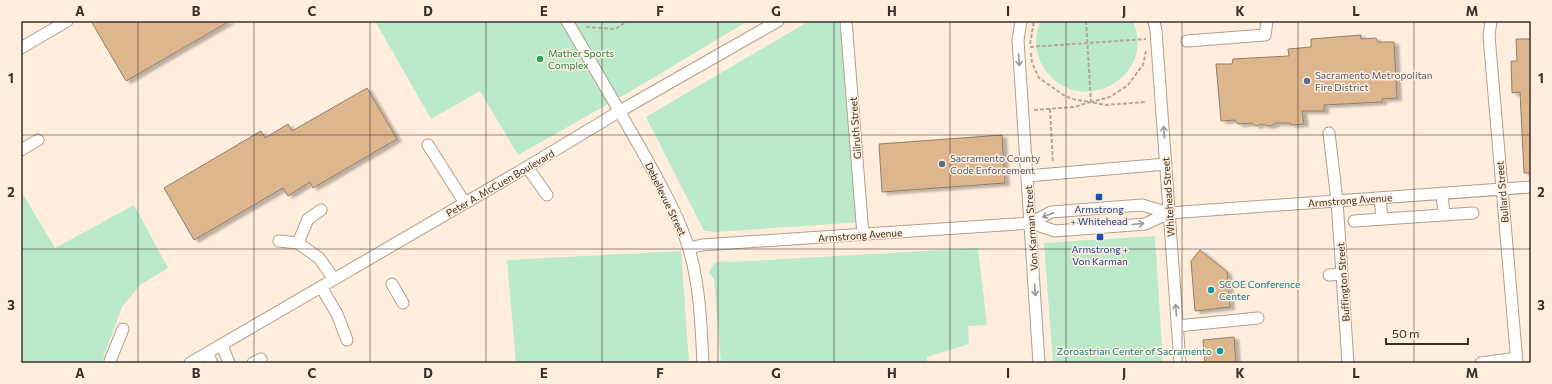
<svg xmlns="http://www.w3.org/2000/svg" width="1552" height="384" font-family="Commissioner,sans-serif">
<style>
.green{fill:#baeac9}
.building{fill:#ddb68d;stroke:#917e6b;filter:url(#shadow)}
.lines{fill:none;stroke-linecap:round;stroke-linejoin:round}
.minor-casing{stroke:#b29f8b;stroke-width:13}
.path{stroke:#b5a799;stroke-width:2;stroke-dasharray:4 2;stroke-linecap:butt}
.minor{stroke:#fff;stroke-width:11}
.oneway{stroke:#9c9894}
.grid{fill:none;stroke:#393128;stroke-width:1;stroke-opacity:0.55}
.leisure-dot{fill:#2e9e5b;stroke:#fed;stroke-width:1.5}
.service-dot{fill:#5c6f8a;stroke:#fed;stroke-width:1.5}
.transit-dot{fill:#1a4fb4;stroke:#fed;stroke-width:1.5}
.culture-dot{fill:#0f9aa8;stroke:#fed;stroke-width:1.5}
.labels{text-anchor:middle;stroke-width:3;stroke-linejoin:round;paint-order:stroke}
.leisure-label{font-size:10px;fill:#27864d;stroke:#fed;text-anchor:start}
.service-label{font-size:10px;fill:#4e5e75;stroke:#fed;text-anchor:start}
.street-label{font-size:10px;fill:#393128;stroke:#fed}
.transit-label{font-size:10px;fill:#164399;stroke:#fed}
.culture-label{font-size:10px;fill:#0d838f;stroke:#fed;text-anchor:start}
.neatline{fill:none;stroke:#393128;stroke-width:1.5}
.grid-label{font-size:13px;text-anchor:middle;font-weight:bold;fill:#393128}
</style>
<defs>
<filter id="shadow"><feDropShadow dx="4.5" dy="2.5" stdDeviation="1" flood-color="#0004"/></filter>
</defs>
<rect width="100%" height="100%" fill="#fed"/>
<path class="green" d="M 375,21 L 748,21 L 631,91 L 518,155 L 480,91 L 431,119 Z
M 809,21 L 846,21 L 862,222 L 716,232 L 704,231 L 646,117 Z
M 1041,21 L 1133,21 C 1158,80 1075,121 1042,65 C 1035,52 1034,34 1041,21 Z
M 21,191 L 55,248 L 134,205 L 168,268 L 140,285 L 122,307 L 103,358 L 104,363 L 21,363 Z
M 1155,236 L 1163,363 L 1053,363 L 1044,243 Z
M 978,248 L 987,325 L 968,326 L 969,344 L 927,357 L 927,363 L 721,363 L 714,279 L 709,273 L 714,263 L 725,261 L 731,262 Z
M 681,251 L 689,363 L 516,363 L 507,260 Z"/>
<path class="building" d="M 91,21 L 230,21 L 126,81 Z
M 1361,35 L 1361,39 L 1376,38 L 1378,42 L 1394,42 L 1397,98 L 1382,99 L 1382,102 L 1324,105 L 1324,111 L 1302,111 L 1304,124 L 1291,125 L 1290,123 L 1276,123 L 1270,126 L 1261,124 L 1256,126 L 1252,123 L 1238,124 L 1235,120 L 1221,121 L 1216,64 L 1232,64 L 1233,59 L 1289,56 L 1288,49 L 1311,47 L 1311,39 Z
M 1516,39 L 1531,39 L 1531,173 L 1524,173 L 1520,92 L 1512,93 L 1511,61 L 1517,61 Z
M 367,88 L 397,139 L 313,188 L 310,182 L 288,196 L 283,188 L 194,240 L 164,188 L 261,131 L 265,138 L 288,124 L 292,131 Z
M 1002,135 L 1005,183 L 882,192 L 879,144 Z
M 1200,250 L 1227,272 L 1230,307 L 1195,311 L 1191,261 Z
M 1234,337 L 1236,363 L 1205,363 L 1203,340 Z"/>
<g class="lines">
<g class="minor-casing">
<path id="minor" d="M 567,21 C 594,67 620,112 646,158 C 662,187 679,217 689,249 C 700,286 701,325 703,363
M 846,21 L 863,235
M 1021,21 L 1018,40 L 1039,363
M 1154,21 L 1156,31 L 1180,363
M 1491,21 L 1489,36 L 1517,363
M 1187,41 L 1265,35 L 1267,21
M 21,48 L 67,21
M 1329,133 L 1337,201 L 1348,363
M 428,145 L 465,203
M 21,150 L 38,140
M 527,167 L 547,195
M 1027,176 L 1166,164
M 1442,194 L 1444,215
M 1380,198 L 1382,218
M 321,210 L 308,219 L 298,243 L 319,258 L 334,279
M 1354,221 L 1473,213
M 1031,223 L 1051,212 L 1142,205 L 1169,213
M 279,241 L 298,243
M 689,248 L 702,245 L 1031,223 L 1055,231 L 1145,224 L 1169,213 L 1531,187
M 1329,275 L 1342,274
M 392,284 L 403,303
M 321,287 L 337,314 L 347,340
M 1177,326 L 1258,318
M 222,345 L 229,363
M 207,353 L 212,363
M 111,363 L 110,361 L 123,329
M 190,363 L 527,167 L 620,111 L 778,21
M 253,363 L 261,359
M 1481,363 L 1516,358"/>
</g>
<path class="path" d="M 667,21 L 667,22
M 1086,21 L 1091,102
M 586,27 L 615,29 L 628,21
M 1030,44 L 1034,21
M 1030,47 L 1146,39
M 1031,53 L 1032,63 L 1039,78 L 1065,96 L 1076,100 L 1091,102 L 1110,97 L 1128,85 L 1143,65 L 1146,51
M 1050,109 L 1053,163
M 1034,110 L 1074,107 L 1091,102 L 1105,105 L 1146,102"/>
<use href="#minor" class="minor"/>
</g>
<defs><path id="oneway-shaft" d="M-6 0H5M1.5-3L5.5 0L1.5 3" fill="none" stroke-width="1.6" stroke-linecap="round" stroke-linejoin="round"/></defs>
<g class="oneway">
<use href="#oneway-shaft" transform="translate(1019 60) rotate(86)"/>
<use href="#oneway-shaft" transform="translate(1164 132) rotate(-94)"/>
<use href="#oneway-shaft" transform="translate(1048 215) rotate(157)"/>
<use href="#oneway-shaft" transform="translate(1138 224) rotate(-5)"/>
<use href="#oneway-shaft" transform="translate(1035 290) rotate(86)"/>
<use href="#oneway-shaft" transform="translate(1176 310) rotate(-94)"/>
</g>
<path class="grid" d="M 138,21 L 138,363M 254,21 L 254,363M 370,21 L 370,363M 486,21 L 486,363M 602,21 L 602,363M 718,21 L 718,363M 834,21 L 834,363M 950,21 L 950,363M 1066,21 L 1066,363M 1182,21 L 1182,363M 1298,21 L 1298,363M 1414,21 L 1414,363M 21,135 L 1531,135M 21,249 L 1531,249"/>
<circle class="leisure-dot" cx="540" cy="59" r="4"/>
<g class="service-dot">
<circle cx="1307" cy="81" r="4"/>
<circle cx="942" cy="164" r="4"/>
</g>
<g class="transit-dot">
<rect x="1095" y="193" width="8" height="8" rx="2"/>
<rect x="1096" y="233" width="8" height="8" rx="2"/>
</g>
<g class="culture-dot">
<circle cx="1211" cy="290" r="4"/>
<circle cx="1220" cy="351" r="4"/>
</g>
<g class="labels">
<g class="leisure-label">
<text x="548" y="57">Mather Sports<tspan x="548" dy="12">Complex</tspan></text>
</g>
<g class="service-label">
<text x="1315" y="79">Sacramento Metropolitan<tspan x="1315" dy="12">Fire District</tspan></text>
<text x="950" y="162">Sacramento County<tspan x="950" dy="12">Code Enforcement</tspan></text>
</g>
<g class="street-label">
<text transform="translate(855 128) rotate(-94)" y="4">Gilruth Street</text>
<text transform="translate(500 183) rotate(-30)" y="4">Peter A. McCuen Boulevard</text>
<text transform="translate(1502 192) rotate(-95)" y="4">Bullard Street</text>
<text transform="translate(1168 197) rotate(-94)" y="4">Whitehead Street</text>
<text transform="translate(666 199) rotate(64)" y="4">Debellevue Street</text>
<text transform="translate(1350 200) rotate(-4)" y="4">Armstrong Avenue</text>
<text transform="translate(1031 228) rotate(-94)" y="4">Von Karman Street</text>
<text transform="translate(860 235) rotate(-4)" y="4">Armstrong Avenue</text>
<text transform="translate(1343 282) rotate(-94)" y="4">Buffington Street</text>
</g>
<g class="transit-label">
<text x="1099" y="213">Armstrong<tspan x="1099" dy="12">+ Whitehead</tspan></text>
<text x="1100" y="253">Armstrong +<tspan x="1100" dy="12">Von Karman</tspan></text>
</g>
<g class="culture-label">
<text x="1219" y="288">SCOE Conference<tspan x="1219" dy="12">Center</tspan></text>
<text x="1212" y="355" text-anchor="end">Zoroastrian Center of Sacramento</text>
</g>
</g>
<rect width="1552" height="384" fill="none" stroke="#ffeedd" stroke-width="44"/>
<path d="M1386 338v6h82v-6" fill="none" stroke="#393128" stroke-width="2"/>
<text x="1392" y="338" font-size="12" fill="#393128" stroke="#ffeedd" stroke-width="3" paint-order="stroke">50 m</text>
<rect x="22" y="22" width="1508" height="340" class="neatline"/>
<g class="grid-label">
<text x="80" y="16">A</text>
<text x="196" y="16">B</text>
<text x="312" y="16">C</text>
<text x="428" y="16">D</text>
<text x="544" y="16">E</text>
<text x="660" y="16">F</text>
<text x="776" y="16">G</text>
<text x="892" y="16">H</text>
<text x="1008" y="16">I</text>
<text x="1124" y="16">J</text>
<text x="1240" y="16">K</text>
<text x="1356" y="16">L</text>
<text x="1472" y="16">M</text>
<text x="11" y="83">1</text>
<text x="1541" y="83">1</text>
<text x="11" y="197">2</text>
<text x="1541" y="197">2</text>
<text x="11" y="310">3</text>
<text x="1541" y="310">3</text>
<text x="80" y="378">A</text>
<text x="196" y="378">B</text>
<text x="312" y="378">C</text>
<text x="428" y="378">D</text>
<text x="544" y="378">E</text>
<text x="660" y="378">F</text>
<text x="776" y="378">G</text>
<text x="892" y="378">H</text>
<text x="1008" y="378">I</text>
<text x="1124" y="378">J</text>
<text x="1240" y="378">K</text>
<text x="1356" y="378">L</text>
<text x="1472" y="378">M</text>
</g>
</svg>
